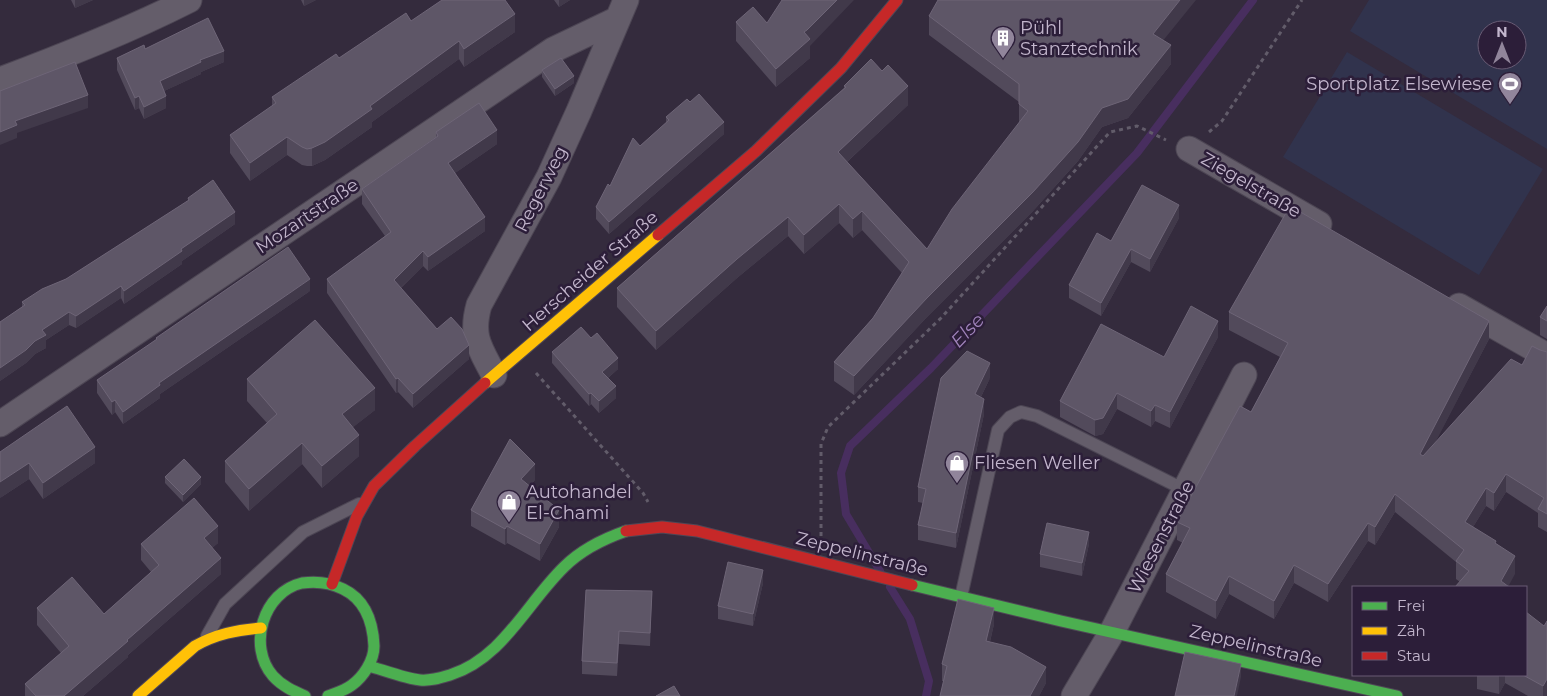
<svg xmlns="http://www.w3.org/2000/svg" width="1547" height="696" font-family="Montserrat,sans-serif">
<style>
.green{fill:#31334d;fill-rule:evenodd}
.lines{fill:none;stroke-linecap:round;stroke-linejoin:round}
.stream{stroke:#482e5f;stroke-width:8}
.lane-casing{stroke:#4d4654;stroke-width:14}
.street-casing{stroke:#4d4654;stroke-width:27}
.fast-casing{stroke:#4f4756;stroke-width:13}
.slow-casing{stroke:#4f4756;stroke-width:13}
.jam-casing{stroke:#4f4756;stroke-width:13}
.path{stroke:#625c6a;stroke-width:3;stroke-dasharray:4 4;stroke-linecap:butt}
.lane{stroke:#645d6a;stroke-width:12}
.street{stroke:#645d6a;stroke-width:25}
.fast{stroke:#4caf50;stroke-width:11}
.slow{stroke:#ffc107;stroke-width:11}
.jam{stroke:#c62828;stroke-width:11}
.wall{fill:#524a5b}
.shaded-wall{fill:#41394a}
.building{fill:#5e5667;stroke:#6e6577}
.labels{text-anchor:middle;stroke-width:5;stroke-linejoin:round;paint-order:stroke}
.poi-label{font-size:18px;fill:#c3b6cd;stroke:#2c1e39;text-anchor:start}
.street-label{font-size:18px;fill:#c3b6cd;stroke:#2c1e39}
.water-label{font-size:19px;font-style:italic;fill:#a083bb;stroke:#2c1e39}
</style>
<rect width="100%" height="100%" fill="#342b3d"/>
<path class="green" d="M 1369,0 L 1547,0 L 1547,149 L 1350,31 ZM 1487,30 L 1517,30 L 1517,60 L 1487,60 Z
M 1347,52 L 1543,169 L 1479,275 L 1283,157 Z"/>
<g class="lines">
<path class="stream" d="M 880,571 L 846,514 L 841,473 L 850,446 L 931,368 L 1137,153 L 1253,0
M 890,587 L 910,619 L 929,681 L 926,696"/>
<g class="lane-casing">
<path id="lane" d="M 961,597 L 998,430 L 1010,417 L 1021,412 L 1037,416 L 1185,490
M 207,636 L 225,604 L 303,532 L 359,504"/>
</g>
<g class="street-casing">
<path id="street" d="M 0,80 C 64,56 128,31 189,0
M 1189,149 L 1319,224
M 1459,306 L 1547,356
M 494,375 C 480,348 470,337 479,305 L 549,177 L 579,111 L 626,0
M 0,424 L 553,50 L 618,19
M 1074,696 L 1112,632 L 1244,375"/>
</g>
<g class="fast-casing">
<path id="fast" d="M 912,585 L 1061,621 L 1397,696
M 369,666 C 383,670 407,679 420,680 C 431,681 440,678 450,675 C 503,658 526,604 564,567 C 581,550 603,539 626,531
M 305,696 C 293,691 282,686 273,676 C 247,646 263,592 302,583 C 316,581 331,583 343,589 C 366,600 373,623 374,646 C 374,661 363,677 352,685 C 346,690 336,693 328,696"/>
</g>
<g class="slow-casing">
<path id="slow" d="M 485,383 L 658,235
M 138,696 L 195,646 C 216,634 237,630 261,628"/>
</g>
<g class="jam-casing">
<path id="jam" d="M 658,235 L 756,151 L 841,68 L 897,0
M 626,531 L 662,527 L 697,531 L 912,585
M 332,584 L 357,516 L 374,486 L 415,446 L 485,383"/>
</g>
<path class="path" d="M 1209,132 L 1222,121 L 1302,0
M 536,373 L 643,493 L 648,502
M 821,536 L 821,444 L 828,427 L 941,318 L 1110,132 L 1137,126 L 1166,140"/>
<use href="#lane" class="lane"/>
<use href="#street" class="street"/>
<use href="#fast" class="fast"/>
<use href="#slow" class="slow"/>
<use href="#jam" class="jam"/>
</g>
<path class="wall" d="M 71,0 L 93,0 L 75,8 Z
M 301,0 L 316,0 L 304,6 Z
M 554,0 L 570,0 L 559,7 Z
M 929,16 L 1163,40 L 1171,64 L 1128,118 L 1102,127 L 1078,161 L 1033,211 L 927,317 L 854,395 L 834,381 L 834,362 L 873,318 L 902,273 L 862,230 L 853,238 L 839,223 L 804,254 L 788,236 L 737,278 L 656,350 L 617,307 L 617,288 L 844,88 L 844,86 L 908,105 L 847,162 L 927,249 L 1019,123 L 1019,102 L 929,35 Z
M 411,21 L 515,32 L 464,67 L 459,59 L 372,122 L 372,127 L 325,160 L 312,166 L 307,166 L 302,165 L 287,155 L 250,181 L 230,153 L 230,135 L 272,106 L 272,97 L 339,58 Z
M 736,22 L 767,23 L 810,46 L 810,58 L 776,87 L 736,41 Z
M 145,49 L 224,62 L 201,72 L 201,74 L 164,91 L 166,108 L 144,119 L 139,108 L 135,110 L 117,70 L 117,58 Z
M 542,70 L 574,83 L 555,96 L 542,77 Z
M 666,117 L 724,134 L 609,234 L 596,219 L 596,207 L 610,186 L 640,146 L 666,123 Z
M 436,132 L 497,144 L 455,173 L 485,231 L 428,271 L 423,266 L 401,288 L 437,329 L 469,359 L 413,408 L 398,392 L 396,393 L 327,293 L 327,279 L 385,236 L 362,204 L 362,189 L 436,137 Z
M 188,198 L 235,224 L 182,261 L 182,264 L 124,304 L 121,298 L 76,328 L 69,325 L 46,340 L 46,348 L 35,354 L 26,363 L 0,381 L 0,322 L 22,307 L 22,302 L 66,279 L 188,201 Z
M 1179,218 L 1150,272 L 1131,262 L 1101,316 L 1069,298 L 1069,285 L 1111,241 Z
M 310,291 L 160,394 L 160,398 L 123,424 L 115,412 L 112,415 L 97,393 L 97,380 L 156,340 L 156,338 Z
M 1547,306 L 1547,339 L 1540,335 L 1540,317 Z
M 1229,312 L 1489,339 L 1434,444 L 1522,365 L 1540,350 L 1547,352 L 1547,532 L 1538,527 L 1538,513 L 1506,492 L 1494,511 L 1486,506 L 1473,527 L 1496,544 L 1515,574 L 1460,582 L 1456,579 L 1456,562 L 1395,512 L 1375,545 L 1368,541 L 1328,602 L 1294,583 L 1274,619 L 1229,594 L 1216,619 L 1166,592 L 1166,574 L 1183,543 L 1177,540 L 1177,522 L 1251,412 L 1280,357 L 1229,330 Z
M 1218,337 L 1170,428 L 1155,421 L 1151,427 L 1117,409 L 1103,434 L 1095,436 L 1060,417 L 1060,401 L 1164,357 Z
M 552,352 L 618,369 L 608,378 L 616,398 L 599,413 L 591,404 L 589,406 L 552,363 Z
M 990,378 L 981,397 L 984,414 L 956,548 L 918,540 L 918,525 L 923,503 L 918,502 L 918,487 Z
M 247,379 L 375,410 L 353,427 L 359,456 L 322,488 L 302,464 L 249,511 L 225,482 L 225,461 L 267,423 L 247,401 Z
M 67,406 L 95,463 L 43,499 L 29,479 L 0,498 Z
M 165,477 L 201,484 L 183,502 L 165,483 Z
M 535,480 L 530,486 L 559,527 L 540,561 L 507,543 L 505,545 L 471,526 L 471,510 Z
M 218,543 L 212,548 L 221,574 L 128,655 L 128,657 L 83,696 L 25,696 L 25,684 L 61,653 L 37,625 L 37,608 L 104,614 L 151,572 L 141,560 L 141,544 Z
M 1089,544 L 1082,576 L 1040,567 L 1040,554 Z
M 763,583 L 753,626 L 718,619 L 718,606 Z
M 652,591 L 650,646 L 619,644 L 617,676 L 582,674 L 582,661 Z
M 1526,612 L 1547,696 L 1528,696 L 1505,683 L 1499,694 L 1477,689 L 1477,675 L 1526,675 Z
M 994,624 L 990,642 L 1046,683 L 1039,696 L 940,696 L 944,681 L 942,681 L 942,664 Z"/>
<path class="shaded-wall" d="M 75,0 L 93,0 L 75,8 Z
M 304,0 L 316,0 L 304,6 Z
M 559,0 L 570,0 L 559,7 Z
M 837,0 L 854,0 L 810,46 L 810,58 L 776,87 L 776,69 L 804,32 Z
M 1180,0 L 1196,0 L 1153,53 L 1153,34 Z
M 515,14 L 515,32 L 464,67 L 464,49 Z
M 459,41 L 459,59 L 372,122 L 372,127 L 325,160 L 312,166 L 312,148 Z
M 1171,45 L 1171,64 L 1128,118 L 1102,127 L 1078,161 L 1033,211 L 927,317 L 854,395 L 854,376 L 1102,108 Z
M 224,51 L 224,62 L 201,72 L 201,74 L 160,93 L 160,81 L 200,60 Z
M 574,76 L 574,83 L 555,96 L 555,89 Z
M 908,86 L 908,105 L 838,170 L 838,152 Z
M 88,95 L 88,108 L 17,133 L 17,138 L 0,145 L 0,132 L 15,121 Z
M 139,96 L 139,108 L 135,110 L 135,98 Z
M 166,96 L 166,108 L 144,119 L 144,107 Z
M 724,122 L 724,134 L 609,234 L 609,222 Z
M 497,130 L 497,144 L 448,178 L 448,163 Z
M 287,137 L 287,155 L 250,181 L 250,163 Z
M 839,204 L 839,223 L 804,254 L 804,235 Z
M 1179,205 L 1179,218 L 1150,272 L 1150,259 Z
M 862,211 L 862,230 L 853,238 L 853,219 Z
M 235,212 L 235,224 L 182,261 L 182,264 L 124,304 L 124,291 L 181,249 Z
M 485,217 L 485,231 L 428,271 L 428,257 Z
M 788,217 L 788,236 L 737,278 L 656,350 L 656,331 L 737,259 Z
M 1131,249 L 1131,262 L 1101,316 L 1101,303 Z
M 423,251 L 423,266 L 394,294 L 394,280 Z
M 310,279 L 310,291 L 160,394 L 160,398 L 123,424 L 123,412 L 159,383 Z
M 121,286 L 121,298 L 76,328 L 76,316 Z
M 69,312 L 69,325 L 46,340 L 46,348 L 35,354 L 26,363 L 0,381 L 0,368 L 42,330 Z
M 1218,321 L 1218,337 L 1170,428 L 1170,412 Z
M 1489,321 L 1489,339 L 1420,472 L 1420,454 Z
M 469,345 L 469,359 L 413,408 L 413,394 Z
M 618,358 L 618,369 L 602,383 L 602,372 Z
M 990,363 L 990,378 L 975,409 L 975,394 Z
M 398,378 L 398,392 L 396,393 L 396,379 Z
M 616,386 L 616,398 L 599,413 L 599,401 Z
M 375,388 L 375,410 L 342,436 L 342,414 Z
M 591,393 L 591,404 L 589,406 L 589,394 Z
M 1117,393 L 1117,409 L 1103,434 L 1095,436 L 1095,420 Z
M 984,399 L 984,414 L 956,548 L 956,533 Z
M 115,400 L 115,412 L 112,415 L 112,402 Z
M 1155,405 L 1155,421 L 1151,427 L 1151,411 Z
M 359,435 L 359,456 L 322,488 L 322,466 Z
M 302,443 L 302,464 L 249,511 L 249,489 Z
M 95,447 L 95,463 L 43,499 L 43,483 Z
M 29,463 L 29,479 L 0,498 L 0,482 Z
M 535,464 L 535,480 L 521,496 L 521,479 Z
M 1506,474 L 1506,492 L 1494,511 L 1494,493 Z
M 201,477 L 201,484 L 183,502 L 183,495 Z
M 1486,488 L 1486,506 L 1465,540 L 1465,522 Z
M 1395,494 L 1395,512 L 1375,545 L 1375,527 Z
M 559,510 L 559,527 L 540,561 L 540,544 Z
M 1368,523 L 1368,541 L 1328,602 L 1328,584 Z
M 218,526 L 218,543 L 204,555 L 204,538 Z
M 507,526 L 507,543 L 505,545 L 505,529 Z
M 1089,532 L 1089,544 L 1082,576 L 1082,563 Z
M 1515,556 L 1515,574 L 1508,587 L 1501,581 Z
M 221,558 L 221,574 L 128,655 L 128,657 L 83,696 L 64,696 L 127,640 Z
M 1294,565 L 1294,583 L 1274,619 L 1274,601 Z
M 763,570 L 763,583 L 753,626 L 753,614 Z
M 1229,576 L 1229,594 L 1216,619 L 1216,601 Z
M 994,608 L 994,624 L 986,658 L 986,641 Z
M 1241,664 L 1241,677 L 1237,696 L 1234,696 Z
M 1046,667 L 1046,683 L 1039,696 L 1030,696 Z
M 1499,675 L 1505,675 L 1505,683 L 1499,694 Z
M 1547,679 L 1547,696 L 1543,696 L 1543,686 Z"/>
<path class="building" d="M 442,0 L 505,0 L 515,14 L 464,49 L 459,41 L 370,106 L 372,109 L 325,142 L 312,148 L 307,149 L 302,147 L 287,137 L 250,163 L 230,135 L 276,103 L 272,97 L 336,54 L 339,58 L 406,13 L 411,21 Z
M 782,0 L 837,0 L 807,30 L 804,32 L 810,39 L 776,69 L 736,22 L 753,7 L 767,23 Z
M 938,0 L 1180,0 L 1153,34 L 1171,45 L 1128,99 L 1102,108 L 1078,142 L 1033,192 L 927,298 L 854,376 L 834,362 L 873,318 L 909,262 L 862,211 L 853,219 L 839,204 L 804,235 L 788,217 L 737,259 L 656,331 L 617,288 L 846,87 L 844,86 L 871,59 L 882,71 L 888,65 L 908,86 L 838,152 L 927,249 L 952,209 L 1028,111 L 1019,104 L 1019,84 L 929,16 Z
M 208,18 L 224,51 L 200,60 L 201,62 L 160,81 L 166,96 L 144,107 L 139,96 L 135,98 L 117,58 L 144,45 L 145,49 Z
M 561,58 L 574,76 L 555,89 L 542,70 Z
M 75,62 L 88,95 L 15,121 L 17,125 L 0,132 L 0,91 Z
M 699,94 L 724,122 L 609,222 L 596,207 L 608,184 L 610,186 L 633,138 L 640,146 L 669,120 L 666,117 L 687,99 L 690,102 Z
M 479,103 L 497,130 L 448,163 L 485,217 L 428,257 L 423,251 L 394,280 L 437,329 L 451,317 L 462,329 L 469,345 L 413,394 L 398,378 L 396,379 L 327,279 L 391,232 L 362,189 L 438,136 L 436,132 Z
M 213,180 L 235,212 L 181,249 L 182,251 L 124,291 L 121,286 L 76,316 L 69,312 L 42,330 L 46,335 L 35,341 L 26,350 L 0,368 L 0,322 L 25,305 L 22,302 L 42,289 L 66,279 L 189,200 L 188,198 Z
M 1142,185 L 1179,205 L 1150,259 L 1131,249 L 1101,303 L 1069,285 L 1097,233 L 1111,241 Z
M 1290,206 L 1489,321 L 1420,454 L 1423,456 L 1511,359 L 1522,365 L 1532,346 L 1540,350 L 1547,352 L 1547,514 L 1538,509 L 1544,498 L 1506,474 L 1494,493 L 1486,488 L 1465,522 L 1496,541 L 1495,543 L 1515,556 L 1501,581 L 1509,587 L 1455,587 L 1469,571 L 1456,561 L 1464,550 L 1395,494 L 1375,527 L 1368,523 L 1328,584 L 1294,565 L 1274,601 L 1229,576 L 1216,601 L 1166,574 L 1190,528 L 1177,522 L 1240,406 L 1251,412 L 1288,343 L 1229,312 Z
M 288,247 L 310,279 L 159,383 L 160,385 L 123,412 L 115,400 L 112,402 L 97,380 L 157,339 L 156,338 Z
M 1191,306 L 1218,321 L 1170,412 L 1155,405 L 1151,411 L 1117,393 L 1103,418 L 1095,420 L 1060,401 L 1101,324 L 1164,357 Z
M 1547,306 L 1547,321 L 1540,317 Z
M 315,320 L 375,388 L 342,414 L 359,435 L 322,466 L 302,443 L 249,489 L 225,461 L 277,414 L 247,379 Z
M 581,327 L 591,338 L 597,333 L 618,358 L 602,372 L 616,386 L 599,401 L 591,393 L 589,394 L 552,352 Z
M 967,351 L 990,363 L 975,394 L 984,399 L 956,533 L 918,525 L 926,489 L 918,487 L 941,378 Z
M 67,406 L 95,447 L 43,483 L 29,463 L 0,482 L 0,452 Z
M 510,439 L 535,464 L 521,479 L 559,510 L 540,544 L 507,526 L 505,529 L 471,510 Z
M 184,459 L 201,477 L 183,495 L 165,477 Z
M 194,498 L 218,526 L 204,538 L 221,558 L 127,640 L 128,641 L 64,696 L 36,696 L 25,684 L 69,646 L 37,608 L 72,577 L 104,614 L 159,565 L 141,544 Z
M 1047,523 L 1089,532 L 1082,563 L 1040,554 Z
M 728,562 L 763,570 L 753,614 L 718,606 Z
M 586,590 L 652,591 L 650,633 L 619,631 L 617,663 L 582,661 Z
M 958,599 L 994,608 L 986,641 L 1011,647 L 1046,667 L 1030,696 L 940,696 L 947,666 L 942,664 Z
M 1526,612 L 1544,626 L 1547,621 L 1547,679 L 1543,686 L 1523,675 L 1526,675 Z
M 1185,652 L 1241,664 L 1234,696 L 1175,696 Z
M 674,686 L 680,696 L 656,696 Z"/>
<defs>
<g id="building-pin" transform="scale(1.25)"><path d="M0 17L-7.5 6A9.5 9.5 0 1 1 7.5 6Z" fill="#91859b" stroke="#2c1e39"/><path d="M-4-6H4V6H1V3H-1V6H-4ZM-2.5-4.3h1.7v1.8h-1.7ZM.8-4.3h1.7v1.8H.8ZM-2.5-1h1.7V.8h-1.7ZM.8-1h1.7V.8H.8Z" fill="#fff"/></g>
<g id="stadium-pin" transform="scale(1.25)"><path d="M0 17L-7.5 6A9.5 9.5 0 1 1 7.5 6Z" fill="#91859b" stroke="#2c1e39"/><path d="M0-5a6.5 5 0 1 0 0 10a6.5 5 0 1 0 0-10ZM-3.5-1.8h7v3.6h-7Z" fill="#fff"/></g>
<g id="shop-pin" transform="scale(1.25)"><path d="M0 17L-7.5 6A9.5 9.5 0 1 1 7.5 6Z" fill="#91859b" stroke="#2c1e39"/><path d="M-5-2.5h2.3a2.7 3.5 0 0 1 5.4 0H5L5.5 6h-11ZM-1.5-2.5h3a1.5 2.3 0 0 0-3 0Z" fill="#fff"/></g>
</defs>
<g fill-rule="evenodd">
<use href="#building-pin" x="1003" y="38"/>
<use href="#stadium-pin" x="1510" y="84"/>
<use href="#shop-pin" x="957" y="463"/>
<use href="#shop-pin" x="509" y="502"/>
</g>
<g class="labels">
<g class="poi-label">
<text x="1020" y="34">Pühl<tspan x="1020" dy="21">Stanztechnik</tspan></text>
<text x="1492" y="90" text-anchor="end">Sportplatz Elsewiese</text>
<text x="974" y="469">Fliesen Weller</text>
<text x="526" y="498">Autohandel<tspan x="526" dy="21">El-Chami</tspan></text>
</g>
<g class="street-label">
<text transform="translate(1251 185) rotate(30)" y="6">Ziegelstraße</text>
<text transform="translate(541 189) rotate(-63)" y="6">Regerweg</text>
<text transform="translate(307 216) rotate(-34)" y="6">Mozartstraße</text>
<text transform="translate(590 271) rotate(-41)" y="6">Herscheider Straße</text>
<text transform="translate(1161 537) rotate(-63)" y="6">Wiesenstraße</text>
<text transform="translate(862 554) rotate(14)" y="6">Zeppelinstraße</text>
<text transform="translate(1256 646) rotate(13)" y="6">Zeppelinstraße</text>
</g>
<g class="water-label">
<text transform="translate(967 330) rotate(-46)" y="7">Else</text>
</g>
</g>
<rect x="1352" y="586" width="175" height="90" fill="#2c1e39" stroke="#685b74"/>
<rect x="1362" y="602" width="25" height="8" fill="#4caf50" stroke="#685b74"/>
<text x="1397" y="611" font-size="15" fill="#c3b6cd">Frei</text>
<rect x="1362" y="627" width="25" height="8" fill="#ffc107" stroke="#685b74"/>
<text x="1397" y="636" font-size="15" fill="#c3b6cd">Zäh</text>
<rect x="1362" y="652" width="25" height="8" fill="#c62828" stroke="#685b74"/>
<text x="1397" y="661" font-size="15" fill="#c3b6cd">Stau</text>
<g transform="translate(1502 45)"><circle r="24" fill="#2c1e39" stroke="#685b74"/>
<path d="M0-4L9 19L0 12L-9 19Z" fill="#91859b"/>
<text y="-8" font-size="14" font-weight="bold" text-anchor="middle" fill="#c3b6cd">N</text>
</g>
</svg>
